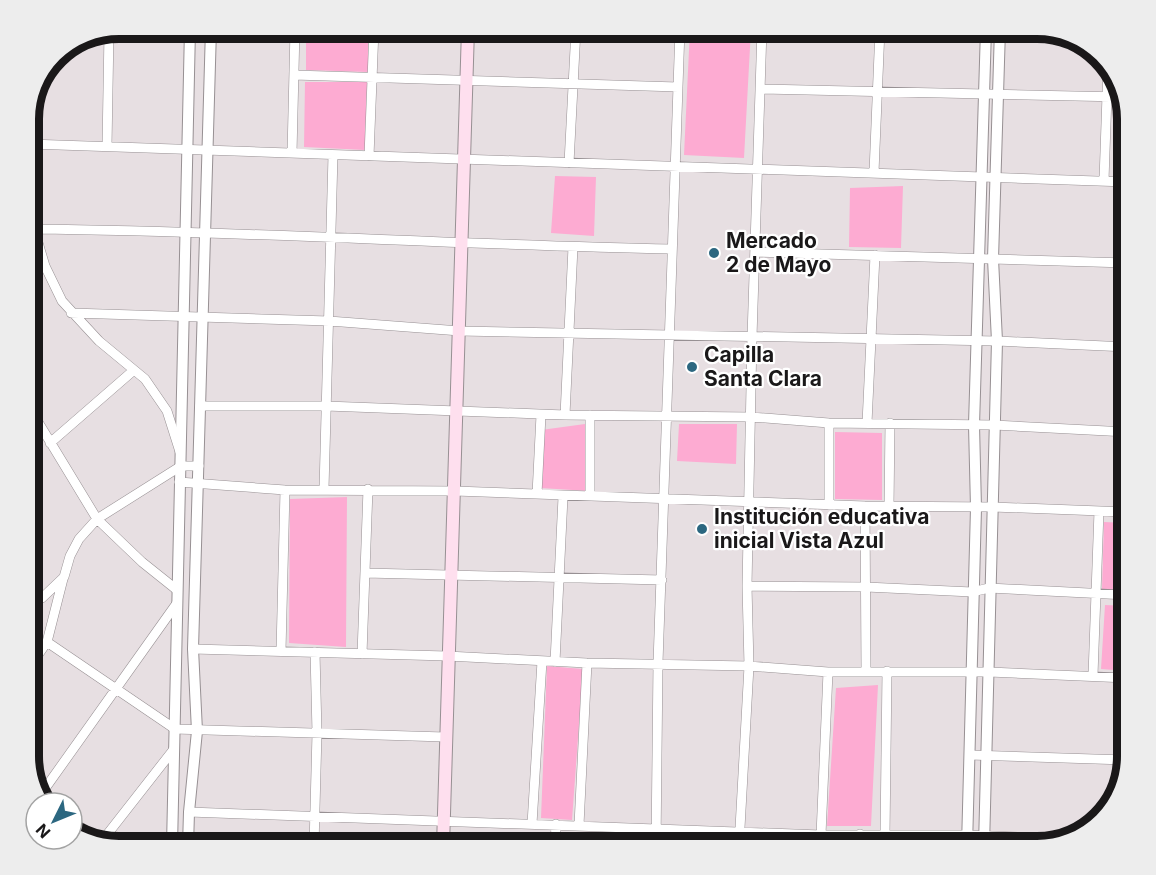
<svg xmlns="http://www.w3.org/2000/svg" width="1156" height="875" font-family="Inter,sans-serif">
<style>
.green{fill:#fdabd2}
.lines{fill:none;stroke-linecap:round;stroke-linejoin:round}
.minor-casing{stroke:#979093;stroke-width:10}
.tertiary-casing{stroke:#979093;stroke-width:12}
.secondary-casing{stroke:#979093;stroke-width:14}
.minor{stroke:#fff;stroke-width:9}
.tertiary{stroke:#fff;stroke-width:10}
.secondary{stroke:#fedfee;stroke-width:12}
.poi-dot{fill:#2c6780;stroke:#fff;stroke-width:2}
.labels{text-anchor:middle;stroke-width:4.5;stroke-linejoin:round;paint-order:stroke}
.poi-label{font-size:21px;font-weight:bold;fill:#1a1819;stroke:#fff;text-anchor:start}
.rim{fill:none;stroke:#1a1819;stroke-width:8}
</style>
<rect width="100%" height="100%" fill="#e7dfe2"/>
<path class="green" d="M 306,29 L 368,29 L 368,72 L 306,70 Z
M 690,29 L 751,29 L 744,158 L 684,155 Z
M 305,82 L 367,82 L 365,150 L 304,147 Z
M 1118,107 L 1125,107 L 1127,118 L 1127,173 L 1114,172 Z
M 555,176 L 596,177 L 594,236 L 551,233 Z
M 903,186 L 901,248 L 849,247 L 850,188 Z
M 585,424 L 589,491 L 540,488 L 541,430 Z
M 679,424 L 737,424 L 736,464 L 677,461 Z
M 835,432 L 882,433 L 882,500 L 835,499 Z
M 347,497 L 346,647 L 289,643 L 290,499 Z
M 1104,522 L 1127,523 L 1127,591 L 1102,590 Z
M 1105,605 L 1127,606 L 1127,671 L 1101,669 Z
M 547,666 L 583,669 L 572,820 L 541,818 Z
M 878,685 L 871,826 L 827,826 L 836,688 Z"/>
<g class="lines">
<g class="minor-casing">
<path id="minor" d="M 294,75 L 678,87
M 760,89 L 1122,97
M 29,144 L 1127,182
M 107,146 L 109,32
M 292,153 L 295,29
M 369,156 L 374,29
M 569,163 L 576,29
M 874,172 L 880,29
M 1104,180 L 1108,67
M 29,222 L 34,229 L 45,266 L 62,301 L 99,341 L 145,379 L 167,411 L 180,452
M 34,229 C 247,231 459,245 672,249
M 756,252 L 1127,263
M 29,265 L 41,256
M 71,313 L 329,321 L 460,331 L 997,341 L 1127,347
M 200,406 L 326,406 L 565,415 L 751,417 L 829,423 L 994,425 L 1127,432
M 29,407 L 97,519 L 142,562 L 177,590
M 565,415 L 573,247
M 590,415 L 590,495
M 829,423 L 829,505
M 867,423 L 875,255
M 50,443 L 134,370
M 179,482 L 285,490 L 455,491 L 865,506 L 993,507 L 1127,512
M 324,489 L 333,155
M 537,494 L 541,415
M 865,506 L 866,670
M 889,507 L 890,423
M 365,573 L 662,580
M 747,586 L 866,587 L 972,592 L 989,588 L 1127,595
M 29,604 L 42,598 L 64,577 L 70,556 L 79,539 L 97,519 L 181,466 L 199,466
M 47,642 L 175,729 L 445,737
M 193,649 L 447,656 L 587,663 L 749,666 L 828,672 L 989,672 L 1127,678
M 281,651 L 285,490
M 362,654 L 368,489
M 555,662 L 563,497
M 29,668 L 47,642 L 63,579
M 1093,675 L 1099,511
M 970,755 L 1126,760
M 39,797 L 177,603
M 189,812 L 821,835 L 967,835 L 1070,839
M 72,822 L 106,842
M 532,824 L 542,661
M 579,825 L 587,663
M 821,835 L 828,672
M 885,836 L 887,671
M 102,841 L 174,749
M 314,846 L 317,733 L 315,652
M 555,846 L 556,824
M 656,846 L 658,663 L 680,29
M 739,846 L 749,666 L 747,586 L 752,337 L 762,29
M 860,846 L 860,834"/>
</g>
<g class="tertiary-casing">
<path id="tertiary" d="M 172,846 L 190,29
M 188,846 L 189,812 L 197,731 L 193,649 L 211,29
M 967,846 L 976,508 L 974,425 L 986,29
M 984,846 L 997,341 L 993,259 L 1000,29"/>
</g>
<g class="secondary-casing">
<path id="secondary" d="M 443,846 L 468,29"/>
</g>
<use href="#minor" class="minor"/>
<use href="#tertiary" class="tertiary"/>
<use href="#secondary" class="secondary"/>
</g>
<g class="poi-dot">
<circle cx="714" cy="253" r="6"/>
<circle cx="692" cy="367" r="6"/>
<circle cx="702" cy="529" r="6"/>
</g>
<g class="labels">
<g class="poi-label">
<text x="726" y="248">Mercado<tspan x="726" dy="24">2 de Mayo</tspan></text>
<text x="704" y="362">Capilla<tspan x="704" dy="24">Santa Clara</tspan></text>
<text x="714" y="524">Institución educativa<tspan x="714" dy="24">inicial Vista Azul</tspan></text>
</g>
</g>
<path d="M0 0H1156V875H0ZM119 39H1037A80 80 0 0 1 1117 119V756A80 80 0 0 1 1037 836H119A80 80 0 0 1 39 756V119A80 80 0 0 1 119 39Z" fill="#ededed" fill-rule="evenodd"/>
<path class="rim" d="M119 39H1037A80 80 0 0 1 1117 119V756A80 80 0 0 1 1037 836H119A80 80 0 0 1 39 756V119A80 80 0 0 1 119 39Z"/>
<g transform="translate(54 821) rotate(227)"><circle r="28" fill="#ffffff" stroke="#a3a3a3" stroke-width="1.5"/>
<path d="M0-4.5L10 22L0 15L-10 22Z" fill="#2c6780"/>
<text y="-9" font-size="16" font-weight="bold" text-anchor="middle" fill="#1a1819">N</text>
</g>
</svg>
